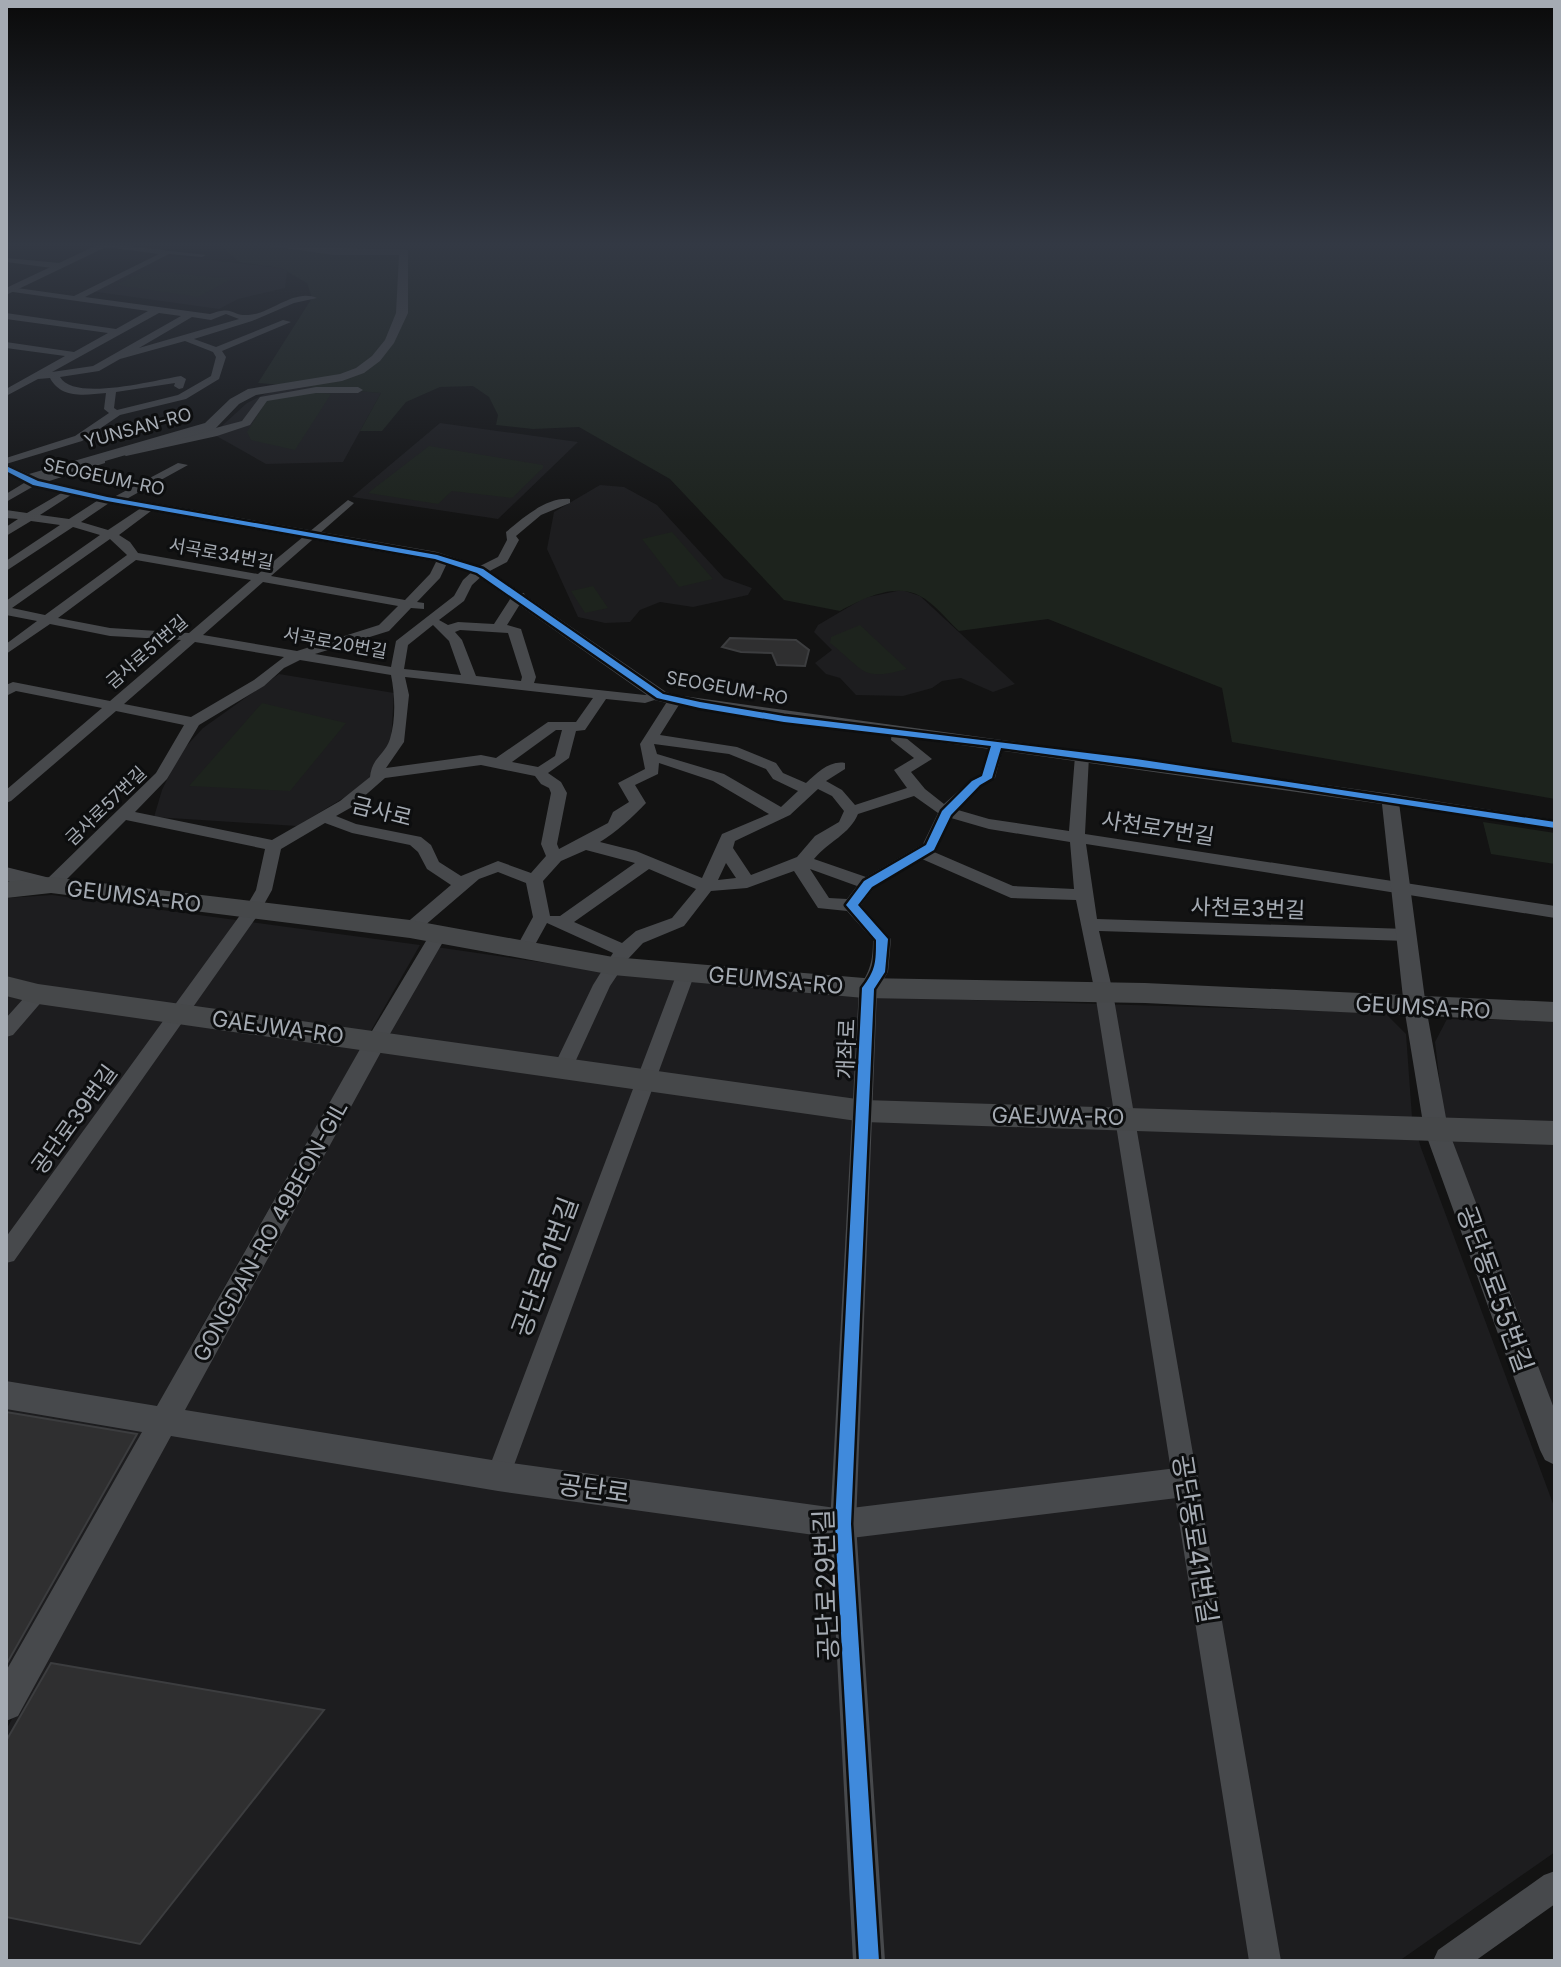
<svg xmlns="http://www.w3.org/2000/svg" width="1561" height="1967" font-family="Inter,'Noto Sans KR',sans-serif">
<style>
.built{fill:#1d1d1f}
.green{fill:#1d231d}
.building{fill:#2f2f30;stroke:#3c3d3f;stroke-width:2}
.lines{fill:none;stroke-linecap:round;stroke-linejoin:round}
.minor{fill:#47494c;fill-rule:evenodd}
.tertiary{fill:#47494c;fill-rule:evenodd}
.secondary{fill:#46484a;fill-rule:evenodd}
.cycleway-casing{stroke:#0d0e0f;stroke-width:5}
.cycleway{fill:#408adc;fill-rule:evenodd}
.labels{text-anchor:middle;stroke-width:6;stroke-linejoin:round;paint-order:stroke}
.far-street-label{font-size:18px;fill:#a5abb3;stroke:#0d0e0f}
.street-label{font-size:22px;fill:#a5abb3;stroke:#0d0e0f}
.near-street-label{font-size:26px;fill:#a5abb3;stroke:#0d0e0f}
</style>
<rect width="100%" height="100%" fill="#131313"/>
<path class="built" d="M 163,255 L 280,268 L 287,271 L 285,288 L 238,299 L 219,309 L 90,291 Z
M 297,385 L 381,393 L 343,462 L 266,464 L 213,434 L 247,403 L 265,394 Z
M 440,423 L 578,442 L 498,519 L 352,497 Z
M 600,485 L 624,487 L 657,505 L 724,578 L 752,588 L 748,595 L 693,607 L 660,602 L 640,610 L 630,622 L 605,623 L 578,617 L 547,549 L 554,512 Z
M 902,590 L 920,596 L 1015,684 L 993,692 L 961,678 L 942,681 L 932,688 L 903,696 L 856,695 L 840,678 L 826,674 L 815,663 L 832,650 L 814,632 L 818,625 L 864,598 Z
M 279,674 L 394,693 L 391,742 L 365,785 L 297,826 L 154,817 L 162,790 L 180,753 L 203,728 Z
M 52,895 L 420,945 L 194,1340 L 124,1478 L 6,1683 L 6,898 Z
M 436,947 L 630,975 L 879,997 L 1385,1013 L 1406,1034 L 1412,1117 L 1421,1148 L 1555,1509 L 1555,1852 L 1399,1961 L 6,1961 L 6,1730 Z
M 1447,1019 L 1555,1021 L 1555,1421 L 1444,1118 L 1435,1042 Z"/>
<path class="green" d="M 221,246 L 1555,246 L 1555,799 L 1232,742 L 1222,688 L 1048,619 L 959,631 C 947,620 934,603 920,596 C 895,582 862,599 840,611 L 784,600 L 670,479 L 579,427 L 533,429 L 496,425 L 498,415 L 489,397 L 473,386 L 440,387 L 406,402 L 382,431 L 360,431 L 381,393 L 258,383 L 312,298 L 307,283 L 281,268 L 239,262 Z
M 145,270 L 232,279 L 198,297 L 116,285 Z
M 316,392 L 331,394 L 295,450 L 251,440 L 247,432 L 267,400 Z
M 429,446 L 543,465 L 543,468 L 512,498 L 452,491 L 438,504 L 368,493 Z
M 672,532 L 713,579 L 679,587 L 642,539 Z
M 593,586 L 608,608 L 585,613 L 571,591 Z
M 860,625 L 907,669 C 860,682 865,670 830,643 L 831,637 Z
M 262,703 L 346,723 L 290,791 L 189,786 Z
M 1483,822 L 1555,833 L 1555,864 L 1491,854 Z"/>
<path class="building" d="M 730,638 L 796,640 L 809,650 L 805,666 L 777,665 L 772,653 L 741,652 L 722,647 Z
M 6,1412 L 137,1434 L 6,1665 Z
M 51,1663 L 324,1710 L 140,1944 L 6,1917 L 6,1741 Z"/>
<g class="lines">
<path class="minor" d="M 98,246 L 128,246 L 206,255 L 202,257 L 169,254 L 85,297 L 210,314 C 234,305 231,316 248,315 C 271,314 294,288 317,298 L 294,303 L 252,321 L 194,339 L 216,347 L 283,320 L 291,322 L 222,351 L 226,357 L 219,379 L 186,399 L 120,415 L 82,441 L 6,464 L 6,458 L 75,436 L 109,413 L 104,409 L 106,393 C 85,395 61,399 50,378 L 38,379 L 6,396 L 6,389 L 65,356 L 6,348 L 6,342 L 74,352 L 108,333 L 6,319 L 6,313 L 116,329 L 148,311 L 6,291 L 10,287 L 74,296 L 159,254 ZM 159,313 L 181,316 L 93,366 L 52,372 ZM 226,314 L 239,319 L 139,348 L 192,317 L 211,320 ZM 185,341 L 213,352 L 216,357 L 211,376 L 178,395 L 117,410 L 114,408 L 116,392 L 175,383 L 174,386 L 179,389 L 183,388 L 186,379 L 181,376 C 155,380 74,402 60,377 L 99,371 L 120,359 Z
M 6,258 L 60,263 L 64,266 L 60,269 L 6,262 Z
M 316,387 L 358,387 L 363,390 L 358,393 L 316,393 L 267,401 L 250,425 L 217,436 L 126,456 L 121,453 L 242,421 L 260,397 Z
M 101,458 L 105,459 L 105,463 L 34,486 L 6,502 L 6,494 L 29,480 Z
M 178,463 L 188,465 L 121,502 L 112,501 L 81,522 L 108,530 L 147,504 L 155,504 L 155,508 L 119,535 L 130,542 L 138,553 L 258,574 L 348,500 L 354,503 L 352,505 L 271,576 L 405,600 L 430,574 L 439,556 L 447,556 L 449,559 L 440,578 L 417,602 L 424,603 L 424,609 L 411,608 L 389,631 L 315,654 L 391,667 L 396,641 L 454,596 L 463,580 L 476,568 L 498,557 L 507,540 L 506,532 C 523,518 546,497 570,499 L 570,503 L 541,515 L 516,536 L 519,540 L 507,562 L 484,574 L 472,585 L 464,601 L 439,620 L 448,625 L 458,622 L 494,624 L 514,593 L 524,593 L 525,596 L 507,625 L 521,629 L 536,677 L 534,683 L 645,695 L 660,692 L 667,696 L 645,703 L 606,699 L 585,730 L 576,731 L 569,758 L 548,773 L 561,782 L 567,793 L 557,844 L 559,849 L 608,823 L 613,812 L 629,802 L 618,783 L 645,769 L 640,744 L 670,697 L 675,696 L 682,700 L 660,735 L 737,747 L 776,763 L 783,773 L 806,783 C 817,773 830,760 845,763 L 845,769 L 826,781 L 842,790 L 855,805 L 907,788 L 894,770 L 914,758 L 891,740 L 892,731 L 899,727 L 906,731 L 906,738 L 932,759 L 911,772 L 925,789 L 944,804 L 971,780 L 980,775 L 990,744 L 997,740 L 1004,744 L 995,778 L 981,786 L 958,810 L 989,819 L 1069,831 L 1075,756 L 1082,751 L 1089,756 L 1085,834 L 1555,906 L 1555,918 L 1086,844 L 1097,919 L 1407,929 L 1416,935 L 1407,941 L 1099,931 L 1113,993 L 1281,1961 L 1249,1961 L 1095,993 L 1076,900 L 1011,898 L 922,859 L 874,888 L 861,905 L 891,939 L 888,972 L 877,990 L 856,1524 L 885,1961 L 853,1961 L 830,1524 L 859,988 C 870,971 873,961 873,940 L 847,911 L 818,908 L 794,871 L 747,888 L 711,891 L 684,926 L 643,943 L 628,959 L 610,986 L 571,1071 L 557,1071 L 554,1066 L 593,985 L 613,953 L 547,923 L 531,952 L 519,952 L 516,948 L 533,917 L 526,883 L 498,872 L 479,879 L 416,933 L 404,933 L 401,929 L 404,925 L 451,885 L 427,869 L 418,852 L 410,845 L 352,833 L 325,823 L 281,849 L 272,890 L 258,915 L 14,1261 L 6,1263 L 6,1237 L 246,907 L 256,890 L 265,849 L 126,820 L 57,889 L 45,889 L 43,885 L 45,881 L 156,773 L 184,725 L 116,711 L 11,801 L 6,803 L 6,790 L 102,708 L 16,691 L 6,696 L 6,685 L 13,682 L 110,701 L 181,640 L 110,636 L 50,624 L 6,654 L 6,644 L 37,621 L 6,615 L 6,601 L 100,535 L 73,527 L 6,571 L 6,561 L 60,525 L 31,521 L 6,536 L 6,527 L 18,519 L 6,518 L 6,510 L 27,513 L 70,488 L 76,491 L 74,493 L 40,515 L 69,519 L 103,497 L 112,498 ZM 110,539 L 127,555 L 45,615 L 12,608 ZM 136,560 L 251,580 L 189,633 L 110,628 L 58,618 ZM 263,582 L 398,606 L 379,625 L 297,651 L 203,635 ZM 433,625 L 449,641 L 461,675 L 404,669 L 408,645 ZM 460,630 L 508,633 L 522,677 L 521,681 L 476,676 L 462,640 L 455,632 ZM 195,642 L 284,657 L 254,680 L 191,717 L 124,704 ZM 300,660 L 391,675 C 395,695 396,719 390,739 C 385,755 372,757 370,777 L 340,801 L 272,840 L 135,812 L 167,779 L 199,725 L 264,686 L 284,668 ZM 405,677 L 593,698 L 576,722 L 548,722 L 496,758 L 481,755 L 386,768 L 404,742 L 409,695 ZM 556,730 L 562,730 L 555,756 L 538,767 L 512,762 ZM 654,744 L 729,754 L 766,769 L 773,779 L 798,791 L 781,807 L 724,774 L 657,754 ZM 659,763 L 713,781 L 769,814 L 722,834 L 702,878 L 636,851 L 600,842 C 615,833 634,816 646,803 L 635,785 L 658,774 ZM 481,765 L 535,776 L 541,784 L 549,788 L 551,793 L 541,844 L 546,856 L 531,873 L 498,861 L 461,876 L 439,862 L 431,845 L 421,837 L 356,824 L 336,816 L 352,807 L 385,778 ZM 818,789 L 832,796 L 844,811 L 839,822 L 815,836 L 797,857 L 751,875 L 733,848 L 735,841 L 790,815 ZM 914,796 L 938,813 L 923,844 L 866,877 L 814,859 C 828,842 850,834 858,814 ZM 951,818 L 989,829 L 1070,842 L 1074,889 L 1013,886 L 934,852 ZM 586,850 L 635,863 L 560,916 L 550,916 L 543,881 L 561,861 ZM 726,863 L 736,878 L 718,880 ZM 649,869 L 696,889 L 672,918 L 636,931 L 622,943 L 574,922 ZM 810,869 L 857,886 L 847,899 L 829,898 Z
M 1391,794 L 1555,820 L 1555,830 L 1386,802 L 1383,799 Z
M 438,929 L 447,935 L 383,1046 L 369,1046 L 367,1041 L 369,1036 L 432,931 Z
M 686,967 L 695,973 L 510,1476 L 507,1485 L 498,1488 L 489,1485 L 486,1476 L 677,973 Z
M 38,987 L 44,989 L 47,994 L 44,999 L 13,1035 L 6,1037 L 6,1018 L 32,989 Z
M 1555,1871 L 1555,1904 L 1475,1961 L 1433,1961 L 1438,1950 L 1544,1875 Z"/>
<path class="tertiary" d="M 95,246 L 108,246 L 6,295 L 6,288 Z
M 270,246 L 408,250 L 408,313 L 394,343 L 380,361 L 364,373 L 342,381 L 256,395 L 239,404 L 215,429 L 40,480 L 107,495 L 437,552 L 485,568 L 666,692 L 676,695 L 1398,795 L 1426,1007 L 1448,1129 L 1555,1411 L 1555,1465 L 1545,1460 L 1540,1450 L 1424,1129 L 1404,1007 L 1382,804 L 675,705 L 654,700 L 475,574 L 434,561 L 107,503 L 31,486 L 6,473 L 6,464 L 29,474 L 205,423 L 230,399 L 248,389 L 340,374 L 356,368 L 372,356 L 385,340 L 396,313 L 399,255 L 334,255 Z
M 6,867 L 58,880 L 61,885 L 51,892 L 6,881 Z
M 376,1032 L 384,1035 L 387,1041 L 185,1410 L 498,1461 L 843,1509 L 1185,1467 L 1196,1471 L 1200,1482 L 1196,1493 L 1185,1497 L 843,1539 L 498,1491 L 171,1436 L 18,1716 L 6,1721 L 6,1671 L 142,1432 L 6,1409 L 6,1381 L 157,1406 L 368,1035 Z"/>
<path class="secondary" d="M 51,877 L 410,920 L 613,957 L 864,978 L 1145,983 L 1555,1002 L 1555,1022 L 1145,1003 L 864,998 L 613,975 L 410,938 L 51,893 L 6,898 L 6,882 Z
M 6,976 L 38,984 L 864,1100 L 1555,1121 L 1555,1145 L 864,1122 L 38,1004 L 6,996 Z"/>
<g class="cycleway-casing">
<path id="cycleway" d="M 6,466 L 38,481 L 107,497 L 437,555 L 483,569 L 663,694 L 700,702 L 784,716 L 1136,759 L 1555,822 L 1555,828 L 1276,785 L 1001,748 L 992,778 L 980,785 L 951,815 L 934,850 L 872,887 L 858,905 L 888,939 L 885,972 L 874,989 L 851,1524 L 879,1961 L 859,1961 L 835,1524 L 862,988 C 876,970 876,962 876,940 L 846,905 L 864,881 L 926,845 L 942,811 L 972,781 L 982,776 L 991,746 L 784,722 L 700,708 L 657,698 L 477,573 L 435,559 L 107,501 L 33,485 L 6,471 Z"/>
</g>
<use href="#cycleway" class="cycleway"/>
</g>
<linearGradient id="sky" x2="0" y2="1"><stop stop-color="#0a0a0a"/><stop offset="0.47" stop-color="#333944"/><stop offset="1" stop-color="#333944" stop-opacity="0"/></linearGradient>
<rect width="1561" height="521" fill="url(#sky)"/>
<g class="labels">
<g class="far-street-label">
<text transform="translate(138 428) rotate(-15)" y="6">YUNSAN-RO</text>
<text transform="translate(104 477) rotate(12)" y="6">SEOGEUM-RO</text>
<text transform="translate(221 554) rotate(10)" y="6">서곡로34번길</text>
<text transform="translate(335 643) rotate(10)" y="6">서곡로20번길</text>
<text transform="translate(147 652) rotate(-41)" y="6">금사로51번길</text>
<text transform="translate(727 688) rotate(10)" y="6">SEOGEUM-RO</text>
<text transform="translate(106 806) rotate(-44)" y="6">금사로57번길</text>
</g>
<g class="street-label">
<text transform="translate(382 811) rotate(14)" y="8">금사로</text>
<text transform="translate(1158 828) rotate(9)" y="8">사천로7번길</text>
<text transform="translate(134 896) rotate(7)" y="8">GEUMSA-RO</text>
<text transform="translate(1248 908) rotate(2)" y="8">사천로3번길</text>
<text transform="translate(776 980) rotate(5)" y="8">GEUMSA-RO</text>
<text transform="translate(1423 1007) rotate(3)" y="8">GEUMSA-RO</text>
<text transform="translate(278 1027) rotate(8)" y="8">GAEJWA-RO</text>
<text transform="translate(846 1049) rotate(-88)" y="8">개좌로</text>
<text transform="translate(1058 1116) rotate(1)" y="8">GAEJWA-RO</text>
<text transform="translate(74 1119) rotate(-54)" y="8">공단로39번길</text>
<text transform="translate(270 1231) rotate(-61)" y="8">GONGDAN-RO 49BEON-GIL</text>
</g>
<g class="near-street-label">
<text transform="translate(545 1267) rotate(-70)" y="9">공단로61번길</text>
<text transform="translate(1495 1289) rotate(70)" y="9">공단동로55번길</text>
<text transform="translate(594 1489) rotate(8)" y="9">공단로</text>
<text transform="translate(1195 1539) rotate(81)" y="9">공단동로41번길</text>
<text transform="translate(826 1585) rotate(-92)" y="9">공단로29번길</text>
</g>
</g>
<rect width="1561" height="1967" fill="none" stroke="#a5abb3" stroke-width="16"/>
</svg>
